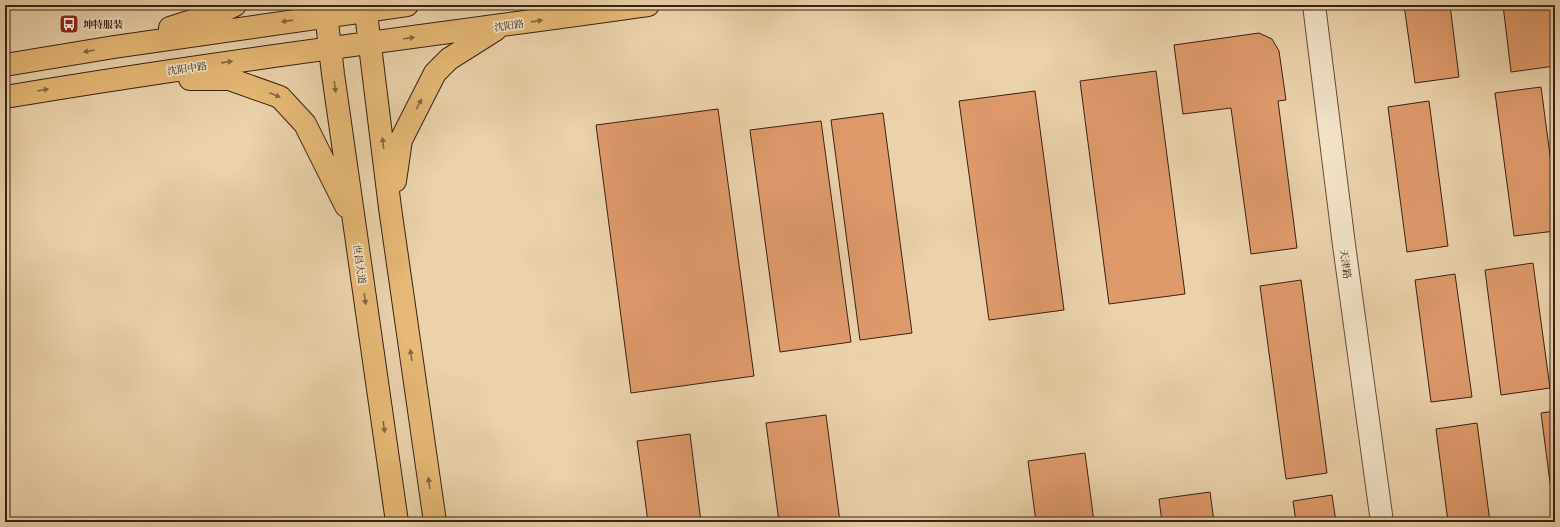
<svg xmlns="http://www.w3.org/2000/svg" width="1560" height="527" font-family="'Libre Caslon Text','Noto Serif SC',serif">
<style>
.building{fill:#df9a6c;stroke:#392213}
.lines{fill:none;stroke-linecap:round;stroke-linejoin:round}
.minor-casing{stroke:#664e39;stroke-width:24}
.major-casing{stroke:#392213;stroke-width:24}
.minor{stroke:#f2e2c8;stroke-width:22}
.major{stroke:#e6b976;stroke-width:22}
.oneway{fill:#876640}
.labels{text-anchor:middle;stroke-width:3.5;stroke-linejoin:round;paint-order:stroke}
.poi-label{font-size:10px;font-weight:bold;fill:#392213;stroke:#f2e2c8;text-anchor:start}
.street-label{font-size:10px;fill:#392213;stroke:#f2e2c8}
</style>
<rect width="100%" height="100%" fill="#ebd2ab"/>
<filter id="stains"><feTurbulence type="fractalNoise" baseFrequency=".005" numOctaves="4"/><feColorMatrix values="0 0 0 0 .2 0 0 0 0 .09 0 0 0 0 .02 0 0 0 .5 -.17"/></filter>
<radialGradient id="worn" r=".72"><stop offset=".6" stop-color="#630" stop-opacity="0"/><stop offset="1" stop-color="#630" stop-opacity=".3"/></radialGradient>
<path class="building" d="M 1404,5 L 1450,5 L 1459,77 L 1415,83 Z
M 1503,5 L 1551,5 L 1555,34 L 1555,66 L 1511,72 Z
M 1259,33 L 1272,39 L 1279,51 L 1286,100 L 1278,101 L 1297,248 L 1251,254 L 1231,108 L 1183,114 L 1174,45 Z
M 1156,71 L 1185,294 L 1109,304 L 1080,81 Z
M 1541,87 L 1555,193 L 1555,231 L 1514,236 L 1495,93 Z
M 1035,91 L 1064,310 L 989,320 L 959,101 Z
M 1429,101 L 1448,246 L 1407,252 L 1388,107 Z
M 718,109 L 754,376 L 631,393 L 596,125 Z
M 883,113 L 912,333 L 860,340 L 831,120 Z
M 821,121 L 851,342 L 780,352 L 750,130 Z
M 1533,263 L 1550,388 L 1501,395 L 1485,270 Z
M 1455,274 L 1472,397 L 1431,402 L 1415,280 Z
M 1301,280 L 1327,473 L 1286,479 L 1260,286 Z
M 1555,411 L 1555,521 L 1541,413 Z
M 826,415 L 840,522 L 779,522 L 766,423 Z
M 1477,423 L 1490,522 L 1448,522 L 1436,429 Z
M 690,434 L 701,522 L 648,522 L 637,441 Z
M 1085,453 L 1094,522 L 1036,522 L 1028,461 Z
M 1210,492 L 1214,522 L 1162,522 L 1159,499 Z
M 1332,495 L 1336,522 L 1296,522 L 1293,501 Z"/>
<g class="lines">
<g class="minor-casing">
<path id="minor" d="M 1314,5 L 1344,245 L 1382,522"/>
</g>
<g class="major-casing">
<path id="major" d="M 325,5 L 333,74 L 397,522
M 365,5 L 390,208 L 435,522
M 170,28 L 223,11 L 235,5
M 5,65 L 114,47 L 407,5
M 190,79 L 229,79 L 280,97 L 305,124 L 346,206
M 5,97 C 219,61 434,35 648,5
M 395,181 L 401,140 L 435,73 L 449,59 L 495,30"/>
</g>
<use href="#minor" class="minor"/>
<use href="#major" class="major"/>
</g>
<defs><path id="oneway-solid" d="M-6-.8H1V-3.2L6.5 0L1 3.2V.8H-6Z"/></defs>
<g class="oneway">
<use href="#oneway-solid" transform="translate(287 21) rotate(172)"/>
<use href="#oneway-solid" transform="translate(537 21) rotate(-8)"/>
<use href="#oneway-solid" transform="translate(409 38) rotate(-7)"/>
<use href="#oneway-solid" transform="translate(89 51) rotate(170)"/>
<use href="#oneway-solid" transform="translate(227 62) rotate(-8)"/>
<use href="#oneway-solid" transform="translate(335 87) rotate(82)"/>
<use href="#oneway-solid" transform="translate(43 90) rotate(-10)"/>
<use href="#oneway-solid" transform="translate(275 95) rotate(23)"/>
<use href="#oneway-solid" transform="translate(419 104) rotate(-63)"/>
<use href="#oneway-solid" transform="translate(383 143) rotate(-97)"/>
<use href="#oneway-solid" transform="translate(365 299) rotate(82)"/>
<use href="#oneway-solid" transform="translate(411 355) rotate(-98)"/>
<use href="#oneway-solid" transform="translate(384 427) rotate(82)"/>
<use href="#oneway-solid" transform="translate(429 483) rotate(-98)"/>
</g>
<defs>
<g id="bus-square" transform="scale(1)"><rect x="-9" y="-9" width="18" height="18" rx="4" fill="#8f2418" stroke="#f2e2c8"/><path d="M-5-6H5V4H4V6H2V4H-2V6H-4V4H-5ZM-3.5-4V0h7V-4ZM-3.5 1.2v1.5H-2V1.2ZM2 1.2v1.5H3.5V1.2Z" fill="#fff"/></g>
</defs>
<g fill-rule="evenodd">
<use href="#bus-square" x="69" y="24"/>
</g>
<g class="labels">
<g class="poi-label">
<text x="83" y="28">坤特服装</text>
</g>
<g class="street-label">
<text transform="translate(509 25) rotate(-8)" y="4">沈阳路</text>
<text transform="translate(187 68) rotate(-8)" y="4">沈阳中路</text>
<text transform="translate(360 264) rotate(82)" y="4">世昌大道</text>
<text transform="translate(1346 264) rotate(82)" y="4">天津路</text>
</g>
</g>
<rect width="1560" height="527" fill="none" stroke="#ebd2ab" stroke-width="20"/>
<rect x="6" y="6" width="1548" height="515" fill="none" stroke="#392213" stroke-width="2"/>
<rect x="10" y="10" width="1540" height="507" fill="none" stroke="#392213"/>
<rect width="100%" height="100%" filter="url(#stains)"/>
<rect width="100%" height="100%" fill="url(#worn)"/>
</svg>
